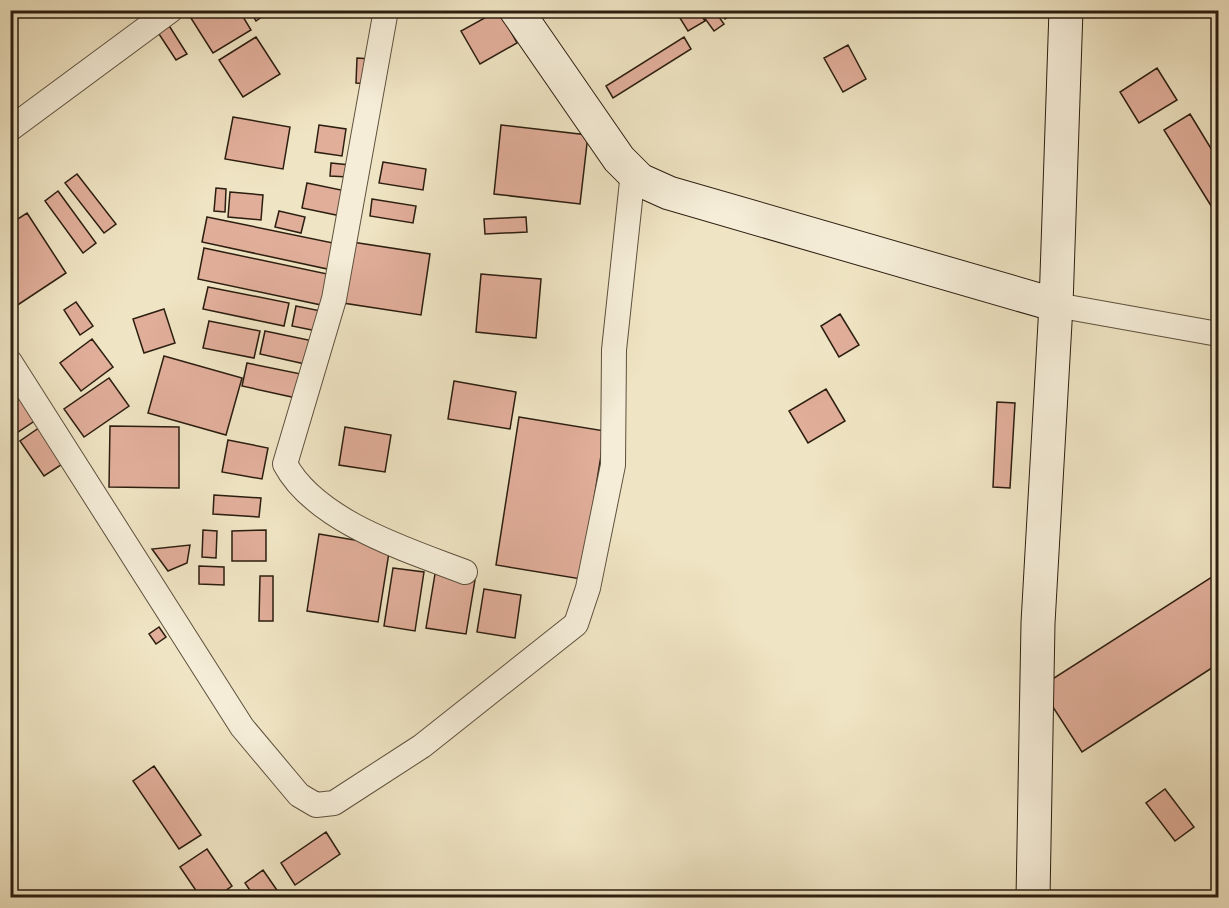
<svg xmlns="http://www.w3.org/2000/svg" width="1229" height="908" font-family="'Old Standard TT',serif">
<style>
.building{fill:#e1ae9a;stroke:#2c1e10;stroke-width:1.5}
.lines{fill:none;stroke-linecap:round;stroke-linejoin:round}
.street-casing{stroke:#5d503d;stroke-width:26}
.secondary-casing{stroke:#2c1e10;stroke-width:35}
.street{stroke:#f5edd8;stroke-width:24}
.secondary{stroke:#f5edd8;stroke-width:33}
</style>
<rect width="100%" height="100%" fill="#efe4c3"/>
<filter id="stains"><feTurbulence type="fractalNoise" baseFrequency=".00333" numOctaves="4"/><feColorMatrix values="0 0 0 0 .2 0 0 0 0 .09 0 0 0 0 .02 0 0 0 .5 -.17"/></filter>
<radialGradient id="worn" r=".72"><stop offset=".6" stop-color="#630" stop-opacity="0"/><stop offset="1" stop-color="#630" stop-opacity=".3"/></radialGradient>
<path class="building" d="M 197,10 L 239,10 L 251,30 L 213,53 L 189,15 Z
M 249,10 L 270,10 L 270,11 L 256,21 Z
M 499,10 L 517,43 L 480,64 L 461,31 Z
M 675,10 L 698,10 L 705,21 L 688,31 Z
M 705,10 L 714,10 L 724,24 L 714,31 L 701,13 Z
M 720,10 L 734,10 L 735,12 L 725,19 Z
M 168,24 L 187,54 L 176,60 L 157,31 Z
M 256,37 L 280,74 L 243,97 L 219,60 Z
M 684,37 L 691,49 L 613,98 L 606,86 Z
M 848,45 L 866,79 L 843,92 L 824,58 Z
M 357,58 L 371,59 L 370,84 L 356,83 Z
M 1157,68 L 1177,100 L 1139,123 L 1120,92 Z
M 1190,114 L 1218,160 L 1218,217 L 1164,130 Z
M 233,117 L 290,127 L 283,169 L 225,159 Z
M 319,125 L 346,129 L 342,156 L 315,152 Z
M 501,125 L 588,135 L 580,204 L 494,194 Z
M 383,162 L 426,169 L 423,190 L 379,183 Z
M 331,163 L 350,165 L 348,177 L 330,176 Z
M 77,174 L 116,224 L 104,233 L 65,183 Z
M 307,183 L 346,191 L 341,216 L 302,208 Z
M 216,188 L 226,189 L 225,212 L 214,211 Z
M 58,191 L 96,243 L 83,253 L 45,201 Z
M 230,192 L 263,195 L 261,220 L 228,217 Z
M 372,199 L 416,206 L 413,223 L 370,216 Z
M 279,211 L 305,217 L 301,233 L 275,227 Z
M 27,213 L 66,273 L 10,310 L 10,224 Z
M 207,217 L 338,244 L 332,270 L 202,242 Z
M 526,217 L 527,232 L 485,234 L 484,219 Z
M 352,242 L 430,254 L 421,315 L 343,303 Z
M 204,248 L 332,275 L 326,306 L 198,279 Z
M 481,274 L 541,279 L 536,338 L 476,332 Z
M 208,287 L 289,303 L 284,326 L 203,309 Z
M 76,302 L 93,326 L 80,335 L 64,310 Z
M 296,306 L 326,312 L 322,332 L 292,326 Z
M 164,309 L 175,343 L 144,353 L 133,319 Z
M 840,314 L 859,345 L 839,357 L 821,326 Z
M 209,321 L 260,331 L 254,358 L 203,348 Z
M 265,331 L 318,342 L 314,366 L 260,354 Z
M 92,339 L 113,367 L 81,391 L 60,363 Z
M 164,356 L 242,378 L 226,435 L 148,413 Z
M 247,363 L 306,375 L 301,399 L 242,386 Z
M 10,369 L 42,416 L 12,436 L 10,434 Z
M 109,378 L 129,406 L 84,437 L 64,409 Z
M 454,381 L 516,392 L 510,429 L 448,419 Z
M 826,389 L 845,421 L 808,443 L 789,411 Z
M 997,402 L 1015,403 L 1010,488 L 993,487 Z
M 519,417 L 605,431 L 581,579 L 496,565 Z
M 46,423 L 70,459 L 44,476 L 20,441 Z
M 110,426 L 179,427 L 179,488 L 109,487 Z
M 345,427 L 391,435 L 385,472 L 339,465 Z
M 228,440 L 268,448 L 262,479 L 222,472 Z
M 214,495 L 261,498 L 259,517 L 213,514 Z
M 203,530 L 217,531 L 216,558 L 202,557 Z
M 266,530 L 266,561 L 232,561 L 232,531 Z
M 319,534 L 390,546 L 378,622 L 307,611 Z
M 190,545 L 187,563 L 168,571 L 152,549 Z
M 199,566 L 224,567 L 224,585 L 199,584 Z
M 393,568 L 424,572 L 415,631 L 384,626 Z
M 1218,573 L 1218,664 L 1082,752 L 1040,687 Z
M 435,574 L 475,580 L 466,634 L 426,628 Z
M 260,576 L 273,576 L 273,621 L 259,621 Z
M 484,589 L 521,595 L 515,638 L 477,632 Z
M 159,627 L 166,637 L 156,644 L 149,634 Z
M 154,766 L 201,835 L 179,849 L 133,781 Z
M 1165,789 L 1194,827 L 1175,841 L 1146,803 Z
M 326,832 L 340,854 L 295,885 L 281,863 Z
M 207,849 L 232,886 L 215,898 L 201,898 L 180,867 Z
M 263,870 L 281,896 L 279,898 L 255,898 L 245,883 Z"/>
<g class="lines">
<g class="street-casing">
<path id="street" d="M 386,10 L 334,299 L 285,464 C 316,522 408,550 465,572
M 10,129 L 171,10
M 1056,305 L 1218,334
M 10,362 L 242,727 L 299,795 L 316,805 L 334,803 L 422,746 L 576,624 L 588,588 L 613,465 L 614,350 L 633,172"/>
</g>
<g class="secondary-casing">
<path id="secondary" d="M 516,10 L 619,159 L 640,180 L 669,193 L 1056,305
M 1033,898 L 1038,623 L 1056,305 L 1066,10"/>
</g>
<use href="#street" class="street"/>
<use href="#secondary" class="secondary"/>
</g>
<rect width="1229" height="908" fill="none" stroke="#efe4c3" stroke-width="36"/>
<rect x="12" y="12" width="1205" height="884" fill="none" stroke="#2c1e10" stroke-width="3"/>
<rect x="18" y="18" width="1193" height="872" fill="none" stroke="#2c1e10" stroke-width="1.5"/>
<rect width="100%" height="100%" filter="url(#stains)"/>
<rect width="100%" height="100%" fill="url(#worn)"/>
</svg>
